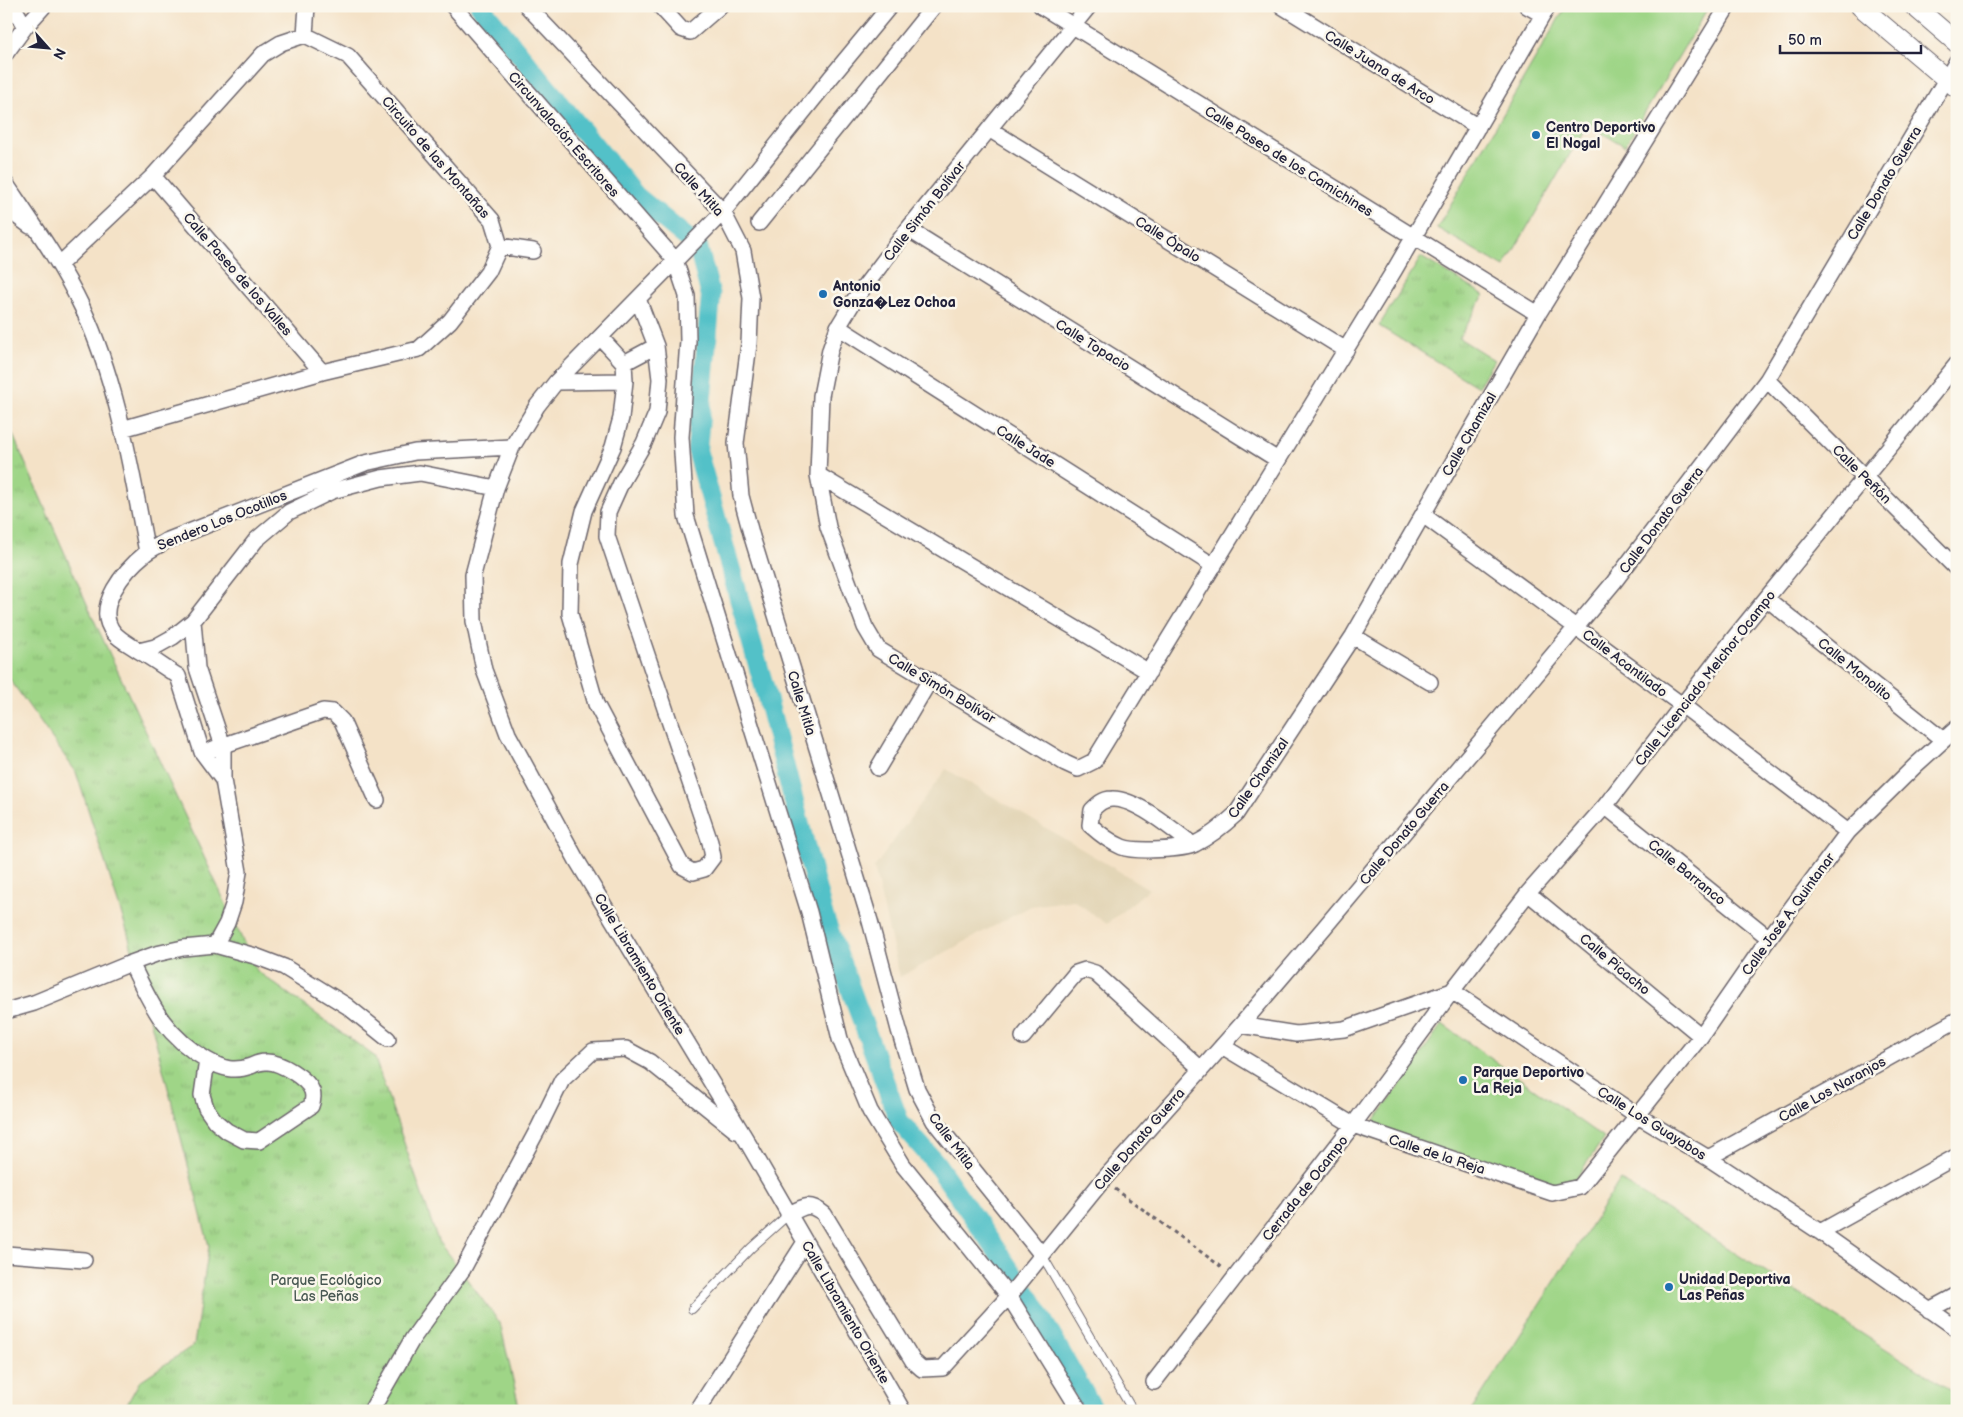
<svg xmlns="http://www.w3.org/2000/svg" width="1963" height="1417" font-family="'Balsamiq Sans',sans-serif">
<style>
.built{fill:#e3d6b7}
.grass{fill:url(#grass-tufts);stroke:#607c61}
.pitch{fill:#9fd587;stroke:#607c61}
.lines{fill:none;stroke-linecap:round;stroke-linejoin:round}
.canal{stroke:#53c1c8;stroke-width:20}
.service-casing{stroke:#6c656c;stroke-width:10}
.minor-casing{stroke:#6c656c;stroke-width:18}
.tertiary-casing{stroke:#6c656c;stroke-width:21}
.path{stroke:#6c656c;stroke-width:3;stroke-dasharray:4 4;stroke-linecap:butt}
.service{stroke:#fff;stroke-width:8}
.minor{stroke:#fff;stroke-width:15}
.tertiary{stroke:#fff;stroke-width:19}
.poi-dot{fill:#1f6fb2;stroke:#fbf7ec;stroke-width:2}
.labels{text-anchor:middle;stroke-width:5;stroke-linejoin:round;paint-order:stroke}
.street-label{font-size:14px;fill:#22223b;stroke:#fbf7ec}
.poi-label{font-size:14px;font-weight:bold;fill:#22223b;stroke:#fbf7ec;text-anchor:start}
.park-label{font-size:14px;fill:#485852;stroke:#fbf7ec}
</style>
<defs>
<pattern id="grass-tufts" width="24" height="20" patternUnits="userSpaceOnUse" patternTransform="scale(1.25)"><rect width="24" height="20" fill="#9fd587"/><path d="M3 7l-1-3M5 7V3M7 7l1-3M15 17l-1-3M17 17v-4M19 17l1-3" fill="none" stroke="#89b775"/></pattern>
</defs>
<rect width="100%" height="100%" fill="#fbf7ec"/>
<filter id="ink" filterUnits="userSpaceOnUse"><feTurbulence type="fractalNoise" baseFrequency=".02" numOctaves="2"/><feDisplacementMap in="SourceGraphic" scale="10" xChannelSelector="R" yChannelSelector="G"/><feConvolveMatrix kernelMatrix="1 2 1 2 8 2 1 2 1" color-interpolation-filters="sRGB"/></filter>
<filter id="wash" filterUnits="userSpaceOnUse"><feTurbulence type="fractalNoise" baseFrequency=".0096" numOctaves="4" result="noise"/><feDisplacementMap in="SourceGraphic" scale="20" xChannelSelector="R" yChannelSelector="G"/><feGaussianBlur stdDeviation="1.12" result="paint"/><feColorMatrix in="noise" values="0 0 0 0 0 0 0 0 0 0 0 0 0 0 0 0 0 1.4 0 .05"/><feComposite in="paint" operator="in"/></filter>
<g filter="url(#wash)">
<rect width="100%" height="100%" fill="#f4e2c7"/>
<path class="built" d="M 946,769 L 1149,889 L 1107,924 L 1073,900 L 1031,906 L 900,977 L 874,868 Z"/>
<path class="grass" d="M 1421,257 L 1484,295 L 1459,338 L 1494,360 L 1478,387 L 1379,326 Z
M 6,419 L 94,620 L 257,971 L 374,1056 L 438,1241 L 500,1323 L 520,1411 L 123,1411 L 140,1381 L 194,1345 L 209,1246 L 128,934 L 76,772 L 6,674 Z"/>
<path class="pitch" d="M 1566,6 L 1709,6 L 1625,146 L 1587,125 L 1504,267 L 1437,228 Z
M 1442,1024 L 1604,1138 L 1565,1194 L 1365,1135 Z
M 1620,1180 L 1957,1394 L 1957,1411 L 1471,1411 Z"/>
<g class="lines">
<path class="canal" d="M 480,6 L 636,196 L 698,247 L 711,296 L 697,450 L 764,686 L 823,914 L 899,1121 L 935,1162 L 1031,1300 L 1094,1411"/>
</g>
</g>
<g filter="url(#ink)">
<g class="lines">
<g class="service-casing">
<path id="service" d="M 1042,1255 L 1133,1411
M 692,1309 L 751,1248 L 788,1215"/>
</g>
<g class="minor-casing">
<path id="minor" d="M 13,6 L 25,27
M 453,6 L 675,260 L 687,296 L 688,341 L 681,437 L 686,516 L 809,912 L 840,1039 L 870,1111 L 903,1165 L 1009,1296 L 1080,1411
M 527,6 L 723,212 L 743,251 L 751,298 L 749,344 L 736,443 L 741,496 L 752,537 L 870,921 L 899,1030 L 917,1089 L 934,1121 L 1042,1255
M 660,6 L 681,29 L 690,32 L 720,6
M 890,6 L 832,76 L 723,212 L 556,382 L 537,406 L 512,447 L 496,488 L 473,575 L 474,621 L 484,670 L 508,734 L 576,859 L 745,1138 L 903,1411
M 1041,6 L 1538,314
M 1089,6 L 908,229 L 855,299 L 838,327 L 830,350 L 821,396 L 818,475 L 828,527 L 865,627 L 878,649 L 1065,763 L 1078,769 L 1094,761 L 1395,269 L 1548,6
M 1282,6 L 1478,127
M 1527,6 L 1543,15
M 305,35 L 307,6
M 6,53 L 25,27 L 44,6
M 989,129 L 1346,350
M 153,176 L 322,372
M 6,184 C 33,224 61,263 82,307 C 118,383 131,470 147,552
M 6,208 L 30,226
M 759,223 L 934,6
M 908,229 L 1278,460
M 500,246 L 533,251
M 60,264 L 153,176 L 263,54 L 281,43 L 305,35 L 348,56 L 492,220 L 500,246 L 488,272 L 450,321 L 419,349 L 322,372 L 122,429
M 838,327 L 1214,566
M 601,338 L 624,363 L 625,381 L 621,418 L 613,447 L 584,511 L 571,564 L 570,614 L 596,704 L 682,866 L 693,872 L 704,869 L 713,857 L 710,842 L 607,536 L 608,512 L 621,483 L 644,443 L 657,412 L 660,379 L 656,346 L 638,299
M 624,363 L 656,346
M 1767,380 L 1957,569
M 556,382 L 625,381
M 818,475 L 1149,672
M 1423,515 L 1682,705 L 1848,832
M 1767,599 L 1943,740
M 193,621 L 197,668 L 223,746 L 223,780 L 239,872 L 234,902 L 227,923 L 215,945
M 1353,636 L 1430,682
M 139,651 L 155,647 L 173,637 L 193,621 L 256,540 L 289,512 L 332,491 L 381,478 L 420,473 L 496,488
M 213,749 L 323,711 L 333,712 L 342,721 L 377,800
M 878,768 L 930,680
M 223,780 L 202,752 L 178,676 C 165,668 153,659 139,651 C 131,645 121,641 114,633 C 92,607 126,569 146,553 C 152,548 160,545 166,541 L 365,463 L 415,452 L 512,447
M 1605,806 L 1769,938
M 1193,845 C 1175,831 1136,798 1112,799 C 1103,799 1098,804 1092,810 L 1090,825 C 1100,834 1110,842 1122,847 C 1134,852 1184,850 1195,844 C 1211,836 1223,826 1236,814 L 1353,636 L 1538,314 L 1728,6
M 1528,893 L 1701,1036
M 131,963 C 152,1006 164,1035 207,1060 C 223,1069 234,1072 251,1066 C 255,1064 261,1062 266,1062 C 279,1061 308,1079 312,1091 C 314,1097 313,1101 311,1106 L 259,1141 L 244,1140 L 227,1131 L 215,1121 L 206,1108 L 202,1095 L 207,1060
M 1452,991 L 1638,1116 L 1708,1158 L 1820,1232 L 1957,1329
M 6,1011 L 34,1003 L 131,963 L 156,954 L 183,948 L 215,945 L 255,956 L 284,967 L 347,1006 L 388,1039
M 1241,1025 L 1296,1034 L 1344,1029 L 1452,991
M 1023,1037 L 1076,973 L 1085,970 L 1095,973 L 1201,1069
M 1222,1046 L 1353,1125 L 1552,1193 L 1580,1187 L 1701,1036 L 1769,938 L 1848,832 L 1917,764 L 1957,728
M 1708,1158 L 1957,1020
M 788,1215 C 804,1206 809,1202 824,1214 L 913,1361 L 922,1369 L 943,1368 L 1009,1296 L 1103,1180 L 1241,1025 L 1323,929 L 1614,582 L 1767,380 L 1957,61
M 1820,1232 L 1957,1156
M 6,1254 L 84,1260
M 1929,1310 L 1957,1295
M 1154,1382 L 1353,1125 L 1452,991 L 1528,893 L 1605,806 L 1734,638 L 1957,364
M 371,1411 L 413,1338 L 463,1269 L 539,1127 L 562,1080 L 593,1051 L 626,1049 L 650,1062 L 736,1131
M 697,1411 L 805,1242"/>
</g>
<g class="tertiary-casing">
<path id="tertiary" d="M 1860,6 L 1957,88
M 1914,6 L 1957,43"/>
</g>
<path class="path" d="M 1115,1189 L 1223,1268"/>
<use href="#service" class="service"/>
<use href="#minor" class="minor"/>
<use href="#tertiary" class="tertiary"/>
</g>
</g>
<g class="poi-dot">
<circle cx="1536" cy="135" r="5"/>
<circle cx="823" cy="294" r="5"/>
<circle cx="1463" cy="1080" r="5"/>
<circle cx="1669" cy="1287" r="5"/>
</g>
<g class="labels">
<g class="street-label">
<text transform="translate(1380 67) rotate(32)" y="5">Calle Juana de Arco</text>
<text transform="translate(564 134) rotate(49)" y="5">Circunvalación Escritores</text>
<text transform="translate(436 157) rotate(49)" y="5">Circuito de las Montañas</text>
<text transform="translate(1289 161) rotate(32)" y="5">Calle Paseo de los Camichines</text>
<text transform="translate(1884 183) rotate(-59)" y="5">Calle Donato Guerra</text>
<text transform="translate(699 189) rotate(48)" y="5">Calle Mitla</text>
<text transform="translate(924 211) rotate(-52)" y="5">Calle Simón Bolívar</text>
<text transform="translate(1168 239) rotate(32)" y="5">Calle Ópalo</text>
<text transform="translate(238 274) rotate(49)" y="5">Calle Paseo de los Valles</text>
<text transform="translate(1093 345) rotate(32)" y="5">Calle Topacio</text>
<text transform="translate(1469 434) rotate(-60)" y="5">Calle Chamizal</text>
<text transform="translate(1026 446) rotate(32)" y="5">Calle Jade</text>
<text transform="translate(1862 474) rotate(45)" y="5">Calle Peñón</text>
<text transform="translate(222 520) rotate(-22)" y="5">Sendero Los Ocotillos</text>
<text transform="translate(1661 520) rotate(-53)" y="5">Calle Donato Guerra</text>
<text transform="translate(1625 663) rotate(37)" y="5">Calle Acantilado</text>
<text transform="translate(1855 669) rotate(39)" y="5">Calle Monolito</text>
<text transform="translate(1705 678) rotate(-52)" y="5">Calle Licenciado Melchor Ocampo</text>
<text transform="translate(942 688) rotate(31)" y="5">Calle Simón Bolívar</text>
<text transform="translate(802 703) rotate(73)" y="5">Calle Mitla</text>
<text transform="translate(1258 778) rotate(-55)" y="5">Calle Chamizal</text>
<text transform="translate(1404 833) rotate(-50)" y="5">Calle Donato Guerra</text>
<text transform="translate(1687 872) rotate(39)" y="5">Calle Barranco</text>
<text transform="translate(1788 914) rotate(-54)" y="5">Calle José A. Quintanar</text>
<text transform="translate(640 964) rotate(59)" y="5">Calle Libramiento Oriente</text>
<text transform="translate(1615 964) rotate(40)" y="5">Calle Picacho</text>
<text transform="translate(1832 1089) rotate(-29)" y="5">Calle Los Naranjos</text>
<text transform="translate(1652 1123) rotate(32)" y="5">Calle Los Guayabos</text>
<text transform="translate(1139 1139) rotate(-49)" y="5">Calle Donato Guerra</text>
<text transform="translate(952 1141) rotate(53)" y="5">Calle Mitla</text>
<text transform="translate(1437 1154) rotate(18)" y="5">Calle de la Reja</text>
<text transform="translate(1305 1188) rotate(-52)" y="5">Cerrada de Ocampo</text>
<text transform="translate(846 1312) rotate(60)" y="5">Calle Libramiento Oriente</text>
</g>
<g class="poi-label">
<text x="1546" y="132">Centro Deportivo<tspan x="1546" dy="16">El Nogal</tspan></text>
<text x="833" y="291">Antonio<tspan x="833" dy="16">Gonza�Lez Ochoa</tspan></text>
<text x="1473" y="1077">Parque Deportivo<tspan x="1473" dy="16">La Reja</tspan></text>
<text x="1679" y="1284">Unidad Deportiva<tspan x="1679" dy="16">Las Peñas</tspan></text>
</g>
<g class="park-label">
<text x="326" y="1285">Parque Ecológico<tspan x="326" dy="16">Las Peñas</tspan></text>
</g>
</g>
<rect width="1963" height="1417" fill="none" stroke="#fbf7ec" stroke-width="25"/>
<g transform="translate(48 48) rotate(117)" stroke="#fbf7ec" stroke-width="4" paint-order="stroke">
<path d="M0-4L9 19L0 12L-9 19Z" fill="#22223b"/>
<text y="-8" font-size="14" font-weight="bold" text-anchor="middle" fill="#22223b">N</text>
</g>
<path d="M1780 45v8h141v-8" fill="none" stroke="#22223b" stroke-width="2.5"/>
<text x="1788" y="45" font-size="15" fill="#22223b" stroke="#fbf7ec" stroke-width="4" paint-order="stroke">50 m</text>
</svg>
